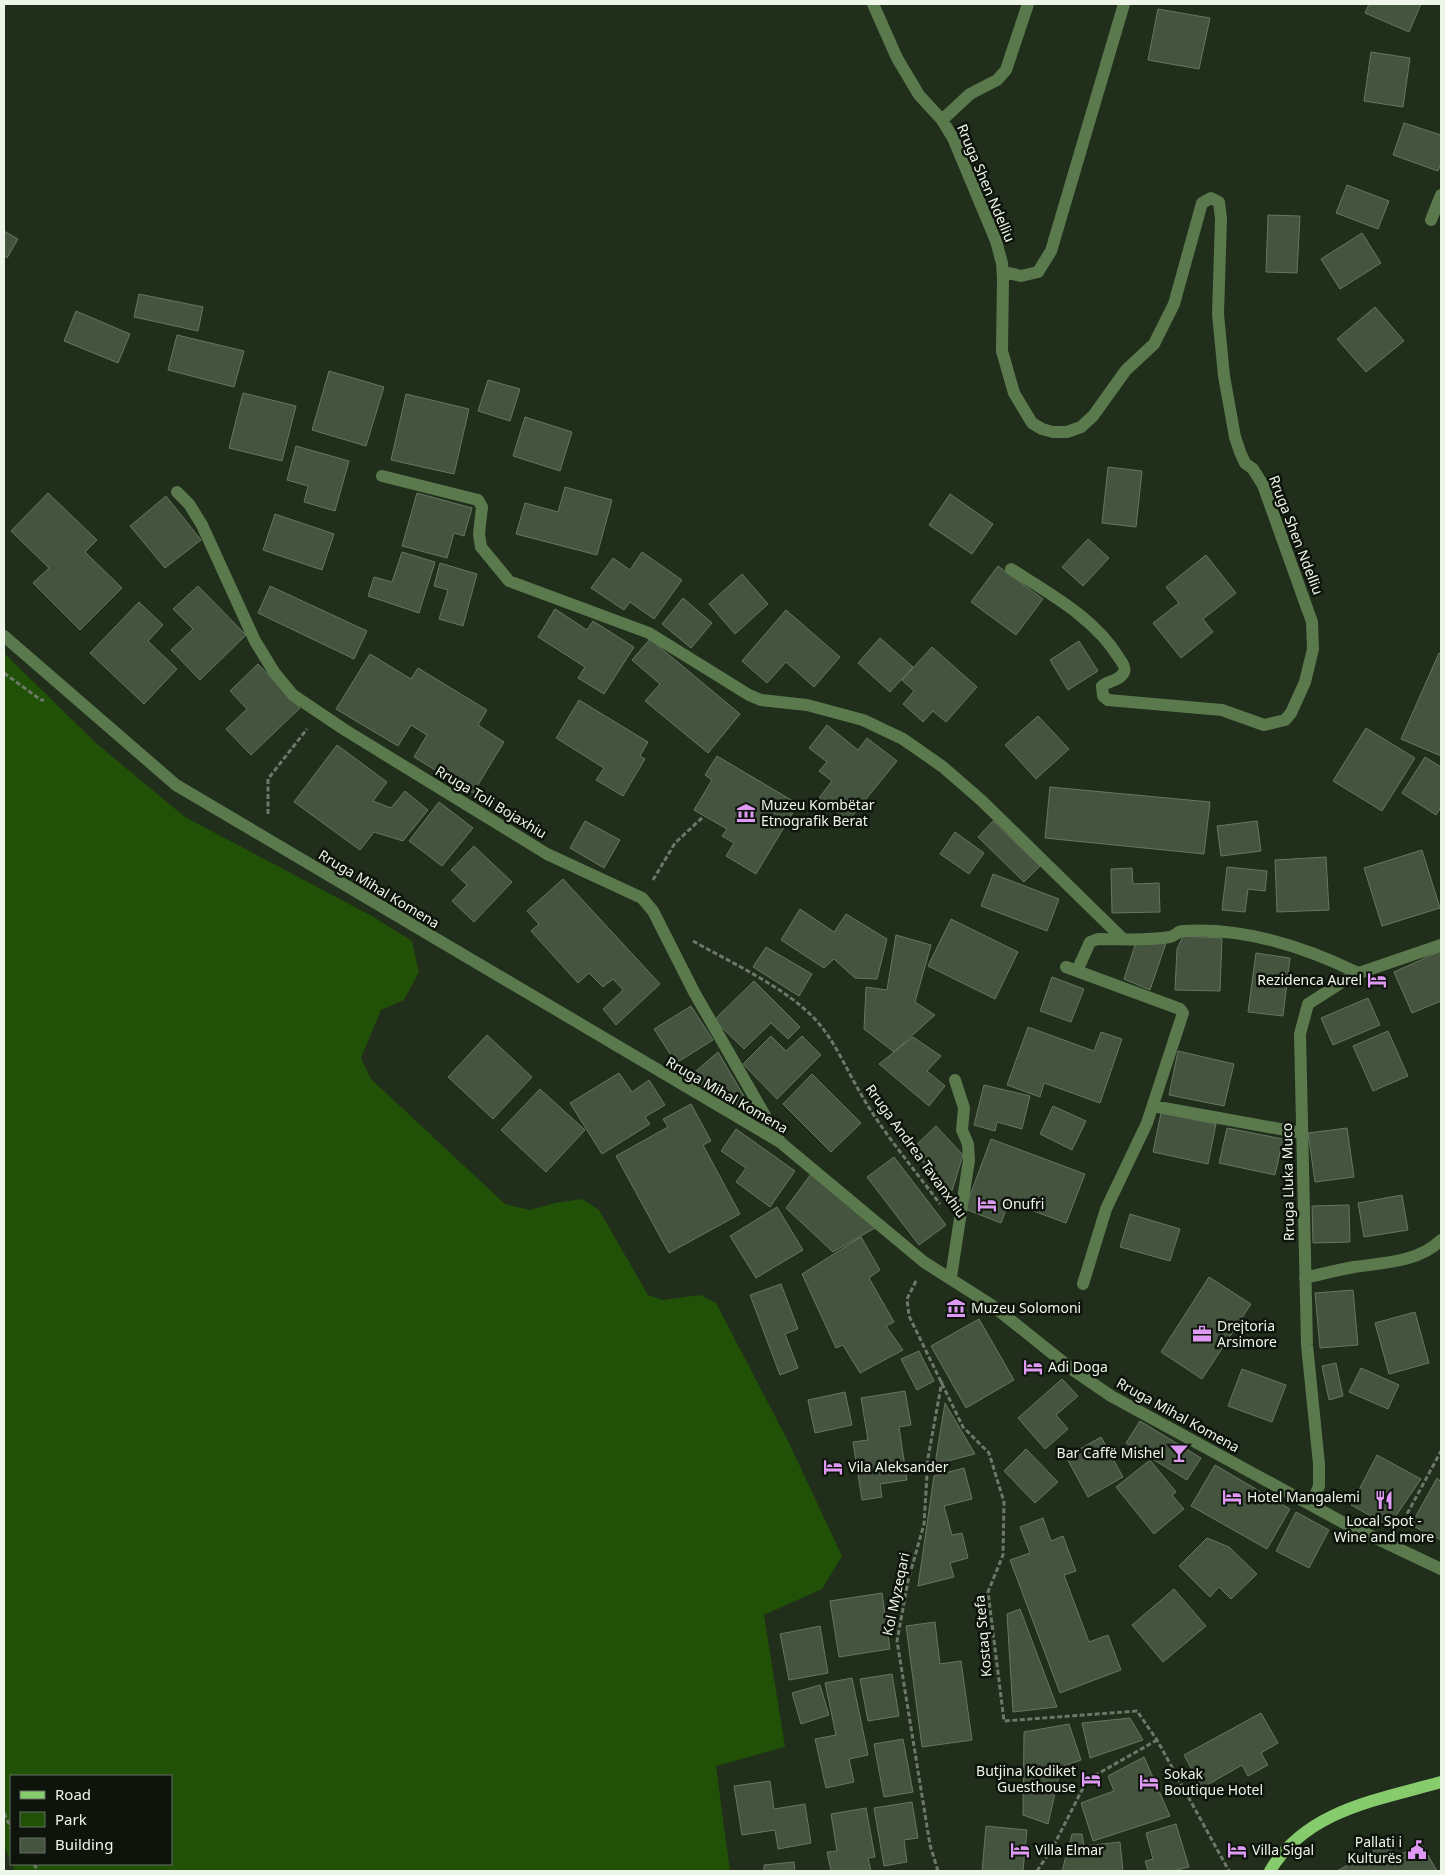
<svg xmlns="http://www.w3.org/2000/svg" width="1445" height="1875" font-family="'Noto Sans',sans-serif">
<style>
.green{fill:#215007}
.building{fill:#44543f;stroke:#667660}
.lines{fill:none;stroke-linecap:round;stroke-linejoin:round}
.path{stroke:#6d7968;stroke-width:3;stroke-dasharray:5 2.5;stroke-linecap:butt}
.minor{stroke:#5a7a4d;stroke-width:12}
.major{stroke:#87cc6c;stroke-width:12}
.labels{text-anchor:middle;stroke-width:5;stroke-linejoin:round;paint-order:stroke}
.street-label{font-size:14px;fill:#edf6e9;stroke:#0e140b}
.poi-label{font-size:14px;fill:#edf6e9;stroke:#0e140b;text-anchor:start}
</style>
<rect width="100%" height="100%" fill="#202e1b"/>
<path class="green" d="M 4,653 L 97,744 L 185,817 L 370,915 L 412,941 L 419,972 L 404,1000 L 381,1010 L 361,1058 L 371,1079 L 505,1204 L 530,1210 L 555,1203 L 582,1199 L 599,1210 L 648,1295 L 663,1300 L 700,1295 L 716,1303 L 789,1443 L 842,1556 L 822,1589 L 764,1615 L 785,1747 L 716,1766 L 730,1871 L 15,1871 L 12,1864 L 171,1864 L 171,1776 L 11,1776 L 11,1863 L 4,1845 Z"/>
<path class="building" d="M 1369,4 L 1421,4 L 1409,32 L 1365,13 Z
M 1158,9 L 1210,18 L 1199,69 L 1148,60 Z
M 1371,52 L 1410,58 L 1403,107 L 1364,101 Z
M 1404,123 L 1441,135 L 1441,163 L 1438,171 L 1393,155 Z
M 1347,185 L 1389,201 L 1378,229 L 1336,213 Z
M 1268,215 L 1300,216 L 1297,273 L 1266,272 Z
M 4,231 L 18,239 L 7,258 L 4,255 Z
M 1362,233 L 1381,263 L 1340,289 L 1321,259 Z
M 139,294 L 203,307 L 198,331 L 134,317 Z
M 1375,307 L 1404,341 L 1366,372 L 1337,339 Z
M 76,311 L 130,334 L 118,363 L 64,341 Z
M 177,335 L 244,351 L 234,387 L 168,370 Z
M 329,371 L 384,387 L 366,446 L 312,430 Z
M 488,380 L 520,389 L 510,421 L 478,411 Z
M 243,393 L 296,406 L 282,461 L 229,448 Z
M 406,394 L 469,409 L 454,474 L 391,460 Z
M 525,417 L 572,432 L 560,471 L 513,456 Z
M 296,446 L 349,461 L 335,511 L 304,502 L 308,486 L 287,480 Z
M 1108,467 L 1142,471 L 1136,527 L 1102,523 Z
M 565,487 L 612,500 L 597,555 L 516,534 L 525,503 L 558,512 Z
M 48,493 L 97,540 L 85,552 L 122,588 L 80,630 L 33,583 L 49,568 L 11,531 Z
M 417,493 L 472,508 L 464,536 L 454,533 L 447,558 L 402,546 Z
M 950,494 L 993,524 L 972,554 L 929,525 Z
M 166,496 L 201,540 L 165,568 L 130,526 Z
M 275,514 L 334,534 L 322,570 L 263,550 Z
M 1088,539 L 1109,558 L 1083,586 L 1062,567 Z
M 402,552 L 435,562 L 419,613 L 368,596 L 374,577 L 392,582 Z
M 642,552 L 682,580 L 654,619 L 630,602 L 624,610 L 591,588 L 613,558 L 630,570 Z
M 1206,555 L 1236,593 L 1203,619 L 1213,632 L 1181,658 L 1153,623 L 1179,603 L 1166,587 Z
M 440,563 L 477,574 L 463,626 L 439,619 L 448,590 L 434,586 Z
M 998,566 L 1043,599 L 1016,635 L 971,602 Z
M 742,574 L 768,604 L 735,634 L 709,604 Z
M 198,586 L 246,635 L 200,680 L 171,650 L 193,629 L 173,609 Z
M 270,586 L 367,631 L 354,659 L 258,613 Z
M 683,598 L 712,623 L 691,648 L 662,624 Z
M 139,602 L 163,625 L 148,641 L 177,669 L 144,704 L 90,653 Z
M 555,609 L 587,630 L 593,621 L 634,647 L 604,694 L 578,678 L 585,667 L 538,637 Z
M 786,610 L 840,657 L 814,687 L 786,662 L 767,683 L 742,661 Z
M 880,638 L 913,667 L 890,692 L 858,663 Z
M 650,639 L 740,714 L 708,753 L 645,701 L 660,684 L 632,660 Z
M 1079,641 L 1098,671 L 1068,690 L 1050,660 Z
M 932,647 L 977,687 L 946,722 L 933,711 L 923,722 L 903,704 L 914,691 L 902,680 Z
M 1439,653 L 1441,654 L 1441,756 L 1401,739 Z
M 370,654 L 411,679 L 418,668 L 487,710 L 478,725 L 504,742 L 473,793 L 414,757 L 427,735 L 411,725 L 398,746 L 336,709 Z
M 258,664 L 300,708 L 251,755 L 226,729 L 247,709 L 230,691 Z
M 579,700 L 648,742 L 640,756 L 645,759 L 623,796 L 596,780 L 604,768 L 556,738 Z
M 1038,716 L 1069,749 L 1036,779 L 1005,745 Z
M 827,725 L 858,750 L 867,738 L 897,761 L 848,821 L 819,798 L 832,781 L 819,771 L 827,762 L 809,748 Z
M 1366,728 L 1415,758 L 1382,811 L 1333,781 Z
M 337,745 L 387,782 L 373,801 L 391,808 L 405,791 L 428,810 L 403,841 L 374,832 L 360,850 L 294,802 Z
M 717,756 L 798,804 L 756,874 L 726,856 L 734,843 L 722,836 L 727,829 L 694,810 L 712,780 L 705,775 Z
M 1425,757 L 1441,767 L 1441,807 L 1436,815 L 1402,793 Z
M 1050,787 L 1210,802 L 1204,854 L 1045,838 Z
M 439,802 L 473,828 L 442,866 L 409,841 Z
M 585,821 L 620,840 L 604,868 L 570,848 Z
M 993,821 L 1040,866 L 1024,882 L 978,837 Z
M 1257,821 L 1261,851 L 1221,856 L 1217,826 Z
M 955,832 L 984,853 L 969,874 L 940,854 Z
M 474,846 L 512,882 L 474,922 L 452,901 L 467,885 L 451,870 Z
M 1422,850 L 1440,908 L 1382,926 L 1364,868 Z
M 1326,857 L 1329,910 L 1277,912 L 1275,860 Z
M 1227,867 L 1267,871 L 1265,891 L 1248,889 L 1245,912 L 1222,910 Z
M 1132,868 L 1133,884 L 1159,883 L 1160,912 L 1112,913 L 1111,869 Z
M 993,874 L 1059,899 L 1047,931 L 981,906 Z
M 563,879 L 660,984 L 616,1025 L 603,1009 L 623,990 L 613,979 L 603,987 L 589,973 L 578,983 L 531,931 L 539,924 L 527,911 Z
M 800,909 L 834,932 L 846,914 L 887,939 L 877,979 L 855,978 L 834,959 L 824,968 L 781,940 Z
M 951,919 L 1018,952 L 995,999 L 928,966 Z
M 896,935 L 931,945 L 915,1002 L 935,1015 L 894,1052 L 864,1029 L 866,987 L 887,990 Z
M 1183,936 L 1222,938 L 1220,991 L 1175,990 L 1177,949 Z
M 1136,942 L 1166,943 L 1150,990 L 1124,979 Z
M 766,947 L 812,974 L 799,996 L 753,967 Z
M 1441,951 L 1441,1001 L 1412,1013 L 1394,972 Z
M 1256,953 L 1290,958 L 1283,1016 L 1248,1012 Z
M 1052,977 L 1084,989 L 1071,1022 L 1040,1011 Z
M 754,981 L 800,1027 L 788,1039 L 771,1023 L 744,1049 L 714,1020 Z
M 1368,998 L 1380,1025 L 1333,1045 L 1321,1018 Z
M 691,1006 L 713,1040 L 676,1063 L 654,1029 Z
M 1028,1027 L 1094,1051 L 1101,1032 L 1122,1039 L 1100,1103 L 1044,1083 L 1040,1097 L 1007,1085 Z
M 1388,1031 L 1408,1076 L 1373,1091 L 1353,1046 Z
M 487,1035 L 532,1077 L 493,1119 L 448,1077 Z
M 771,1036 L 786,1051 L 802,1036 L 821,1055 L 777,1099 L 743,1064 Z
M 913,1037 L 941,1056 L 927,1071 L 945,1086 L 929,1106 L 879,1064 Z
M 1178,1051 L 1234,1064 L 1224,1106 L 1169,1095 Z
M 718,1052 L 755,1115 L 689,1077 Z
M 619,1073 L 632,1092 L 649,1080 L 665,1105 L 645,1117 L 650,1124 L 602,1154 L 570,1103 Z
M 812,1074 L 861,1123 L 831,1152 L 783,1104 Z
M 984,1085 L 1030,1096 L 1022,1129 L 997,1122 L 995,1131 L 974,1125 Z
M 540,1089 L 585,1130 L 546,1172 L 501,1130 Z
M 691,1104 L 711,1141 L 703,1145 L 740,1214 L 669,1253 L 616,1156 L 668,1127 L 663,1119 Z
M 1053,1106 L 1086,1121 L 1072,1150 L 1040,1134 Z
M 1161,1113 L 1216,1124 L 1208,1164 L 1153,1152 Z
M 936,1126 L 963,1155 L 952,1191 L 911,1150 Z
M 1227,1128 L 1283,1139 L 1275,1175 L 1219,1163 Z
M 1347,1128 L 1354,1177 L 1315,1182 L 1308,1133 Z
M 736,1129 L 795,1171 L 770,1207 L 736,1182 L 746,1168 L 721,1151 Z
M 991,1139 L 1085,1174 L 1066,1223 L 1009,1202 L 1001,1223 L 965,1209 Z
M 894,1157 L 946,1225 L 919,1245 L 867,1177 Z
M 811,1174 L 875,1228 L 833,1252 L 786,1208 Z
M 1402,1195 L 1408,1230 L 1364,1237 L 1358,1203 Z
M 1349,1205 L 1350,1242 L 1313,1243 L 1312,1206 Z
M 777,1207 L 803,1250 L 756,1278 L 730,1236 Z
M 1130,1214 L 1180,1229 L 1170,1261 L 1120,1247 Z
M 861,1237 L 880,1270 L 869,1278 L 894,1322 L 886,1326 L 903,1350 L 860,1373 L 843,1345 L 836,1348 L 802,1274 Z
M 1209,1277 L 1251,1304 L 1202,1379 L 1161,1352 Z
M 781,1284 L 798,1329 L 785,1334 L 798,1368 L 780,1375 L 750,1295 Z
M 1353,1290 L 1358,1345 L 1320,1348 L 1315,1293 Z
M 1415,1312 L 1429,1363 L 1389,1374 L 1375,1323 Z
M 979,1319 L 1014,1380 L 966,1408 L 931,1346 Z
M 919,1351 L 934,1381 L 917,1390 L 901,1359 Z
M 1336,1363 L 1343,1396 L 1329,1400 L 1322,1366 Z
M 1361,1368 L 1399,1385 L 1388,1409 L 1349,1392 Z
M 1242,1369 L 1286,1385 L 1272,1422 L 1228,1406 Z
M 1062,1379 L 1078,1396 L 1056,1415 L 1068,1429 L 1045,1449 L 1018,1418 Z
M 905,1391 L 911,1425 L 899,1427 L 907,1480 L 880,1484 L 882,1497 L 862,1500 L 853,1442 L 868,1440 L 861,1398 Z
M 845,1392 L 852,1425 L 815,1433 L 808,1400 Z
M 945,1403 L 975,1454 L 935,1464 Z
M 1140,1421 L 1201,1458 L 1187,1480 L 1126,1443 Z
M 1101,1437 L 1123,1477 L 1088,1497 L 1066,1457 Z
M 1026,1449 L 1058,1482 L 1035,1503 L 1004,1471 Z
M 1377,1455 L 1421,1479 L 1389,1526 L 1351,1505 Z
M 1150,1460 L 1176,1492 L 1172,1495 L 1184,1509 L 1154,1534 L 1116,1487 Z
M 1215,1465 L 1290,1509 L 1267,1549 L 1191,1506 Z
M 964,1468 L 972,1499 L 944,1506 L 952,1535 L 962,1533 L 968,1558 L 950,1563 L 954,1577 L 918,1586 L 934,1476 Z
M 1437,1478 L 1441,1482 L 1441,1540 L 1411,1525 Z
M 1296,1512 L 1329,1530 L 1309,1568 L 1276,1551 Z
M 1043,1518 L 1051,1541 L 1063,1536 L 1076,1571 L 1064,1575 L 1089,1642 L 1108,1635 L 1121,1670 L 1060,1693 L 1010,1560 L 1030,1553 L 1020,1527 Z
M 1207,1538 L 1229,1547 L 1257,1574 L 1231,1599 L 1219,1587 L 1210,1597 L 1179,1566 Z
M 1174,1589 L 1206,1626 L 1163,1662 L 1132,1625 Z
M 882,1593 L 890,1649 L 839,1657 L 830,1601 Z
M 1020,1609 L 1057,1707 L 1013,1712 L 1007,1614 Z
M 935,1622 L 940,1664 L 961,1661 L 972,1740 L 922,1747 L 906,1626 Z
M 820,1626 L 828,1673 L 789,1680 L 780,1634 Z
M 892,1674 L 899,1716 L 868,1721 L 860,1679 Z
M 852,1678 L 868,1755 L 849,1759 L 854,1782 L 826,1788 L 815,1739 L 836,1735 L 825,1683 Z
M 820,1685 L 829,1715 L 801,1724 L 792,1693 Z
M 1261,1713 L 1278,1743 L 1261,1753 L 1268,1765 L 1248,1776 L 1242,1765 L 1202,1788 L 1184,1755 Z
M 1130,1718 L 1143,1740 L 1090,1758 L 1082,1723 Z
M 1069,1724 L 1081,1760 L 1061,1767 L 1048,1824 L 1023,1815 L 1024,1732 Z
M 903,1739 L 913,1792 L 884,1797 L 874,1744 Z
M 1144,1757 L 1170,1816 L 1093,1841 L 1081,1803 L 1114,1791 L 1108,1776 Z
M 770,1781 L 774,1809 L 805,1804 L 811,1843 L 778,1849 L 775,1830 L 742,1835 L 734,1786 Z
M 912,1802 L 918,1838 L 904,1840 L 907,1862 L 884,1866 L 874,1808 Z
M 866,1808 L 875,1857 L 868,1858 L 871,1871 L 831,1871 L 827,1852 L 837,1851 L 831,1814 Z
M 1176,1824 L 1189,1867 L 1173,1871 L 1148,1871 L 1145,1861 L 1153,1859 L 1146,1833 Z
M 986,1826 L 1027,1830 L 1023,1871 L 982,1871 Z
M 1072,1834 L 1082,1834 L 1084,1846 L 1120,1842 L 1123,1871 L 1062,1871 Z
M 1387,1843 L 1395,1858 L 1421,1843 L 1437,1871 L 1337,1871 Z
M 794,1862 L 795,1871 L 764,1871 L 764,1865 Z"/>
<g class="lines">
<path class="path" d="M 4,673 L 41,700 L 44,700
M 268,814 L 268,779 L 307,729
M 653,880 L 675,843 L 704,816
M 693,941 C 730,962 782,986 812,1016 C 834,1038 846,1069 862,1096 C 884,1134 914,1169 940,1204
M 916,1281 L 907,1299 L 909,1316 L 963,1427 L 989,1453 L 1004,1502 L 1003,1555 L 988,1592 L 1004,1721 L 1137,1711 L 1157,1740 L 1229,1871
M 1400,1527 L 1441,1451
M 4,1813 L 11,1828
M 34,1864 L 38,1871
M 938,1871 L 930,1845 L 897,1641 L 908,1581 L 924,1524 L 928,1458 L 942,1381
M 1037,1871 L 1053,1847 L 1087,1780 L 1157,1740"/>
<path class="minor" d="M 873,4 L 897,58 L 919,95 L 942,120 L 953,138 L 996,241 L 1002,263 L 1003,278 L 1002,351 L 1014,393 L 1032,423 L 1042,429 L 1053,432 L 1067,432 L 1081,427 L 1093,416 L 1126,370 L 1154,344 L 1174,304 L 1202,203 L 1211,198 L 1219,202 L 1221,219 L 1218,314 L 1224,376 L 1235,437 L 1240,452 L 1245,463 L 1253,469 L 1263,485 L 1312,622 L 1313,649 L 1305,682 L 1291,713 L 1285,720 L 1264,725 L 1222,710 L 1108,700 L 1103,696 L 1102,686 C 1108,681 1120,681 1124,672 C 1126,668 1122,662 1119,658 C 1095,618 1050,594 1011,569
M 942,120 L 970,94 L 997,80 L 1006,70 L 1028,4
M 1431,220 L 1441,195
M 1003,278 L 1009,273 L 1021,276 L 1038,272 L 1051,251 L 1124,4
M 382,476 L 478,500 L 482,507 L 479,534 L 481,547 L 509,581 L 649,633 L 749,695 L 761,700 L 807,705 L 863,720 L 903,739 L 943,767 L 981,800 L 1123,939
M 177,492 L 189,504 L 202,525 L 255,641 L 274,672 L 293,695 L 345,730 L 547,854 L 642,898 L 653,911 L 694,992 L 779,1140
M 4,636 L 176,785 L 780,1142 L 924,1262 L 993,1306 L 1073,1370 L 1111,1396 L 1344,1523 L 1441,1569
M 1066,967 L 1180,1009 L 1183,1013 L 1147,1123 L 1106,1209 L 1083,1284
M 1077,971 L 1090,942 L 1098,939 C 1121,939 1147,941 1170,937 C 1176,936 1177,931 1183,931 C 1244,927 1305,947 1358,973
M 1153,1106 L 1302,1133
M 951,1277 L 969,1160 L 968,1144 L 962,1130 L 964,1108 L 955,1080
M 1305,1278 C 1321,1274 1338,1270 1354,1267 C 1383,1263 1419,1262 1441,1240
M 1311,1505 L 1319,1486 L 1319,1464 L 1307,1345 L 1300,1034 L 1308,1004 L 1353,975 L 1441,945"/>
<path class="major" d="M 1270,1871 C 1306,1810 1378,1800 1441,1782"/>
</g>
<defs>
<g id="museum-bare" transform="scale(1.5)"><path d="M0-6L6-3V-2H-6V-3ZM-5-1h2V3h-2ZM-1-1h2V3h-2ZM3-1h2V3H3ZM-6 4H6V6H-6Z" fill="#dd99f3" stroke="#0e140b" stroke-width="2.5" paint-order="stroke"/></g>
<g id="hotel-bare" transform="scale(1.5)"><path d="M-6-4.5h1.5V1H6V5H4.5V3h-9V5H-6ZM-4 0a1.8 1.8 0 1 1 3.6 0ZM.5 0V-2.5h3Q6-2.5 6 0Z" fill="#dd99f3" stroke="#0e140b" stroke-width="2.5" paint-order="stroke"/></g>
<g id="office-bare" transform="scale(1.5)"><path d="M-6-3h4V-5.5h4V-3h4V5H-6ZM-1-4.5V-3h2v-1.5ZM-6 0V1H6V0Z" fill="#dd99f3" stroke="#0e140b" stroke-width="2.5" paint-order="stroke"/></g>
<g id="bar-bare" transform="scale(1.5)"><path d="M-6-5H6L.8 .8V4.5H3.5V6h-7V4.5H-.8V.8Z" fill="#dd99f3" stroke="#0e140b" stroke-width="2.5" paint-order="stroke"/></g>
<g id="restaurant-bare" transform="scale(1.5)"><path d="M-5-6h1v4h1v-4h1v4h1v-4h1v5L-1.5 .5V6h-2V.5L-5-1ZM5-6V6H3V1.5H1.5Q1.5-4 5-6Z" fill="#dd99f3" stroke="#0e140b" stroke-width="2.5" paint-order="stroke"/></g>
<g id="civic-bare" transform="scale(1.5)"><path d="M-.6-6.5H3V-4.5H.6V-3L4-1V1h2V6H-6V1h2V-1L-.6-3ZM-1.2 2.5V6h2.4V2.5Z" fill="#dd99f3" stroke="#0e140b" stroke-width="2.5" paint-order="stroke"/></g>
</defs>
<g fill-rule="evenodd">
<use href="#museum-bare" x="746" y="813"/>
<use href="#hotel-bare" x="1377" y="980"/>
<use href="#hotel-bare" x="987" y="1204"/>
<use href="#museum-bare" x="956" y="1308"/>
<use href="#office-bare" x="1202" y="1334"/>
<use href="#hotel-bare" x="1033" y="1367"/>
<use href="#bar-bare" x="1179" y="1453"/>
<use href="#hotel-bare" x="833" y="1467"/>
<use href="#hotel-bare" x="1232" y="1497"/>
<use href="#restaurant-bare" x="1384" y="1500"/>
<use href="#hotel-bare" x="1091" y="1779"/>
<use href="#hotel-bare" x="1149" y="1782"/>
<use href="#hotel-bare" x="1020" y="1850"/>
<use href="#hotel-bare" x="1237" y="1850"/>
<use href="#civic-bare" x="1417" y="1850"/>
</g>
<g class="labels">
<g class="street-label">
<text transform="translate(986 183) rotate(67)" y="5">Rruga Shen Ndelliu</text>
<text transform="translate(1296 535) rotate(69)" y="5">Rruga Shen Ndelliu</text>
<text transform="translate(491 802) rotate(31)" y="5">Rruga Toli Bojaxhiu</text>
<text transform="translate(379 889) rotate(31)" y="5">Rruga Mihal Komena</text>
<text transform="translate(727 1095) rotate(30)" y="5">Rruga Mihal Komena</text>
<text transform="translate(916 1151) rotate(54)" y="5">Rruga Andrea Tavanxhiu</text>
<text transform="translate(1288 1182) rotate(-91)" y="5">Rruga Lluka Muco</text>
<text transform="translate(1178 1415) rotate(29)" y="5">Rruga Mihal Komena</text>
<text transform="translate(896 1594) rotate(-78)" y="5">Kol Myzeqari</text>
<text transform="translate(983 1636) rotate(-95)" y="5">Kostaq Stefa</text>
</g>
<g class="poi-label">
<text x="761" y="810">Muzeu Kombëtar<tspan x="761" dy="16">Etnografik Berat</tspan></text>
<text x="1362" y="985" text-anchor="end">Rezidenca Aurel</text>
<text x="1002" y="1209">Onufri</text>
<text x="971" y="1313">Muzeu Solomoni</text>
<text x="1217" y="1331">Drejtoria<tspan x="1217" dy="16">Arsimore</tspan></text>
<text x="1048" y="1372">Adi Doga</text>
<text x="1164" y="1458" text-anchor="end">Bar Caffë Mishel</text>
<text x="848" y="1472">Vila Aleksander</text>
<text x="1247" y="1502">Hotel Mangalemi</text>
<text x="1384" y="1526" text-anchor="middle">Local Spot -<tspan x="1384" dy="16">Wine and more</tspan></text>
<text x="1076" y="1776" text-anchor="end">Butjina Kodiket<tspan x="1076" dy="16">Guesthouse</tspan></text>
<text x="1164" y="1779">Sokak<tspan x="1164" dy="16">Boutique Hotel</tspan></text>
<text x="1402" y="1847" text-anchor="end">Pallati i<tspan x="1402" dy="16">Kulturës</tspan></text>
<text x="1035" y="1855">Villa Elmar</text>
<text x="1252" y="1855">Villa Sigal</text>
</g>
</g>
<rect width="1445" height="1875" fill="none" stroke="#edf6e9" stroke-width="10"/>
<rect x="10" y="1775" width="162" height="90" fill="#0e140b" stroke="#676e64"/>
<rect x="20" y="1791" width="25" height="8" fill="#87cc6c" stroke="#676e64"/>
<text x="55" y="1800" font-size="15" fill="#edf6e9">Road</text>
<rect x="20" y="1812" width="25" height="15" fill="#215007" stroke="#676e64"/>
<text x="55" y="1825" font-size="15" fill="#edf6e9">Park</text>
<rect x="20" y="1838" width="25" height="15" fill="#44543f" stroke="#676e64"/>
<text x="55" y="1850" font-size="15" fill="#edf6e9">Building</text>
</svg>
